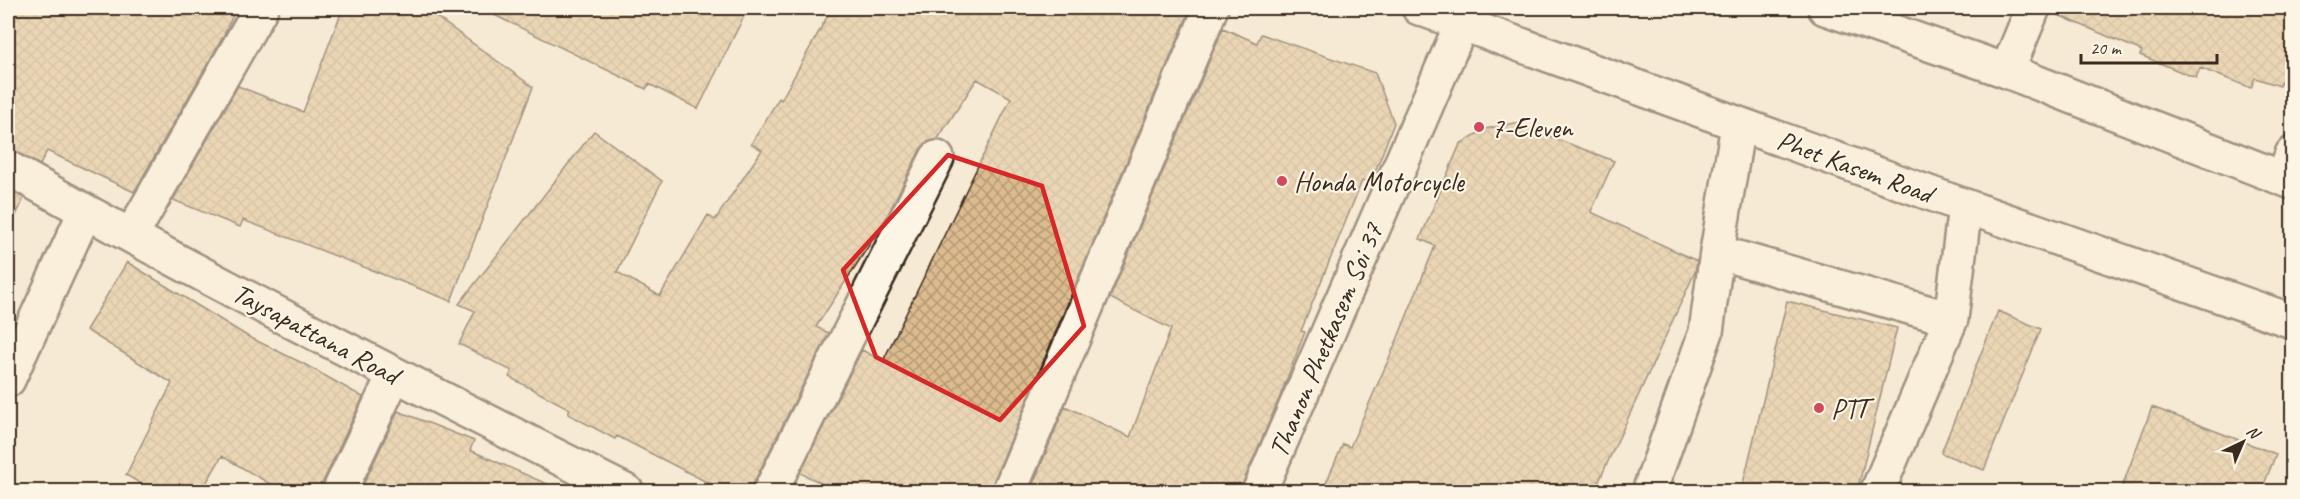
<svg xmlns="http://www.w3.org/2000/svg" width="2300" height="499" font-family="Caveat,sans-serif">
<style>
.building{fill:url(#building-cross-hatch);stroke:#3b2a1e;stroke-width:1.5}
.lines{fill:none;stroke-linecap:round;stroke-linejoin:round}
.minor-casing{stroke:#3b2a1e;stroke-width:38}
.major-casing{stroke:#3b2a1e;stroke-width:38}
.minor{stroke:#fcf5e5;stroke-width:33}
.major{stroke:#fcf5e5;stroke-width:33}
.marked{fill:none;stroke:#d62828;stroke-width:4.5;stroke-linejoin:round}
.poi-dot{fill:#d1495b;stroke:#fcf5e5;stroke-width:2}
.labels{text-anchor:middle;stroke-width:4.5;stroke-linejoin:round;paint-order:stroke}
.poi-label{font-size:28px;fill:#3b2a1e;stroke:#fcf5e5;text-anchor:start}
.street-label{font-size:28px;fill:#3b2a1e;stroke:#fcf5e5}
</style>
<defs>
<pattern id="building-cross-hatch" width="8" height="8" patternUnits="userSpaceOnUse" patternTransform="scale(1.5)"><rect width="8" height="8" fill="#dcbc8f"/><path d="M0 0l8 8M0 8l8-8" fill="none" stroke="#b49974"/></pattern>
</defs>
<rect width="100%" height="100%" fill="#f6ead4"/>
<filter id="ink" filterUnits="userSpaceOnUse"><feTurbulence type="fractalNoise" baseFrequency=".0167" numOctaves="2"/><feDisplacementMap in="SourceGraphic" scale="12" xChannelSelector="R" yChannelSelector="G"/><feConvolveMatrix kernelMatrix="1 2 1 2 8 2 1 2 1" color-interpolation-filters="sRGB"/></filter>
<g filter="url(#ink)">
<path class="building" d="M 8,8 L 236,8 L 224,35 L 134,192 L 47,151 L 40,165 L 17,152 L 8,149 Z
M 343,8 L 424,8 L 533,87 L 451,301 L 243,220 L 240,227 L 173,200 L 238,86 L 303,112 Z
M 480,8 L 748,8 L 698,109 L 649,84 L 646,89 Z
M 832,8 L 1179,8 L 1189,12 L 992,485 L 991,492 L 840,492 L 800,473 L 862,350 L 883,361 L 1011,98 L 977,79 L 937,140 L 927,142 L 920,150 L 884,222 L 816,327 L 829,333 L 753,484 L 752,492 L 726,492 L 617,436 L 615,439 L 568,414 L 570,409 L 509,377 L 512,371 L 459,344 L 475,311 L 459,304 L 594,131 L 662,181 L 617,272 L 660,296 L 708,215 L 715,220 L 762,150 L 751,144 L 779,98 L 781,100 Z
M 2051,8 L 2292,8 L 2292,74 L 2284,71 L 2280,86 L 2255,78 L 2251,88 L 2200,68 L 2196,78 L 2140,55 L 2142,51 L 2051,12 Z
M 1223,28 L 1257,43 L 1261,34 L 1375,73 L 1394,123 L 1372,180 L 1362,181 L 1301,331 L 1305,332 L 1279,399 L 1239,492 L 1030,492 L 1065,406 L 1130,437 L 1171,329 L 1110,298 Z
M 1515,123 L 1614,161 L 1591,212 L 1697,261 L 1695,272 L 1594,492 L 1322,492 L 1343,444 L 1350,447 L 1397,340 L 1435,246 L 1420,239 L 1460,144 L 1485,129 Z
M 8,189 L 24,198 L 8,233 Z
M 127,262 L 247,336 L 306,365 L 363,397 L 322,484 L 321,492 L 284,492 L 222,456 L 201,492 L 155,492 L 126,475 L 172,383 L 86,330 Z
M 1787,301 L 1897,328 L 1857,492 L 1741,492 Z
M 1998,311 L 2041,329 L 1984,470 L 1941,453 Z
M 2152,407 L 2276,454 L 2261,492 L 2120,492 Z
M 398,411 L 474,441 L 470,450 L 565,492 L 360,492 Z"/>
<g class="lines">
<g class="minor-casing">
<path id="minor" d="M 2007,71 L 2033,8
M 8,168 C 210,282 419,387 627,492
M 2283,178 L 2292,154
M 131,236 L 261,8
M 1717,252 L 1951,319
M 8,380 L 85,212
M 339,492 L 394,375
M 770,492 L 937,158
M 1009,492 L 1211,8
M 1259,492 L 1462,23
M 1649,492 L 1706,332 L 1717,252 L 1738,125
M 1877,492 L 1951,319 L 1965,206"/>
</g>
<g class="major-casing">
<path id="major" d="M 1419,8 L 1965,206 L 2292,321
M 1825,8 L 2007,71 L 2292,182"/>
</g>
<use href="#minor" class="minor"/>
<use href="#major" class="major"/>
</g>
</g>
<path d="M0 0H2300V499H0ZM 948,155 L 1042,186 L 1084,326 L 1000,420 L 876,357 L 843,270 Z" fill="#f6ead4" fill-opacity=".55" fill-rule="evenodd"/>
<path class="marked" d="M 948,155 L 1042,186 L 1084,326 L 1000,420 L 876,357 L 843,270 Z"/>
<g class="poi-dot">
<circle cx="1479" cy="127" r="6"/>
<circle cx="1282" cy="181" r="6"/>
<circle cx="1819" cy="408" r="6"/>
</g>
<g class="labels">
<g class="poi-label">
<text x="1491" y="137">7-Eleven</text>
<text x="1294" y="191">Honda Motorcycle</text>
<text x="1831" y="418">PTT</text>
</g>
<g class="street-label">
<text transform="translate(1855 166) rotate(20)" y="10">Phet Kasem Road</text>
<text transform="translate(316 333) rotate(28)" y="10">Taysapattana Road</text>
<text transform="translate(1325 340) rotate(-67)" y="10">Thanon Phetkasem Soi 37</text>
</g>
</g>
<rect width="2300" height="499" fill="none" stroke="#fcf5e5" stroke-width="30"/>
<rect x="15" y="15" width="2270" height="469" fill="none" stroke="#3b2a1e" stroke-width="2" filter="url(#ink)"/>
<g transform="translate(2243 442) rotate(44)" stroke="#fcf5e5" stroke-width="4.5" paint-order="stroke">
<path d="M0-4.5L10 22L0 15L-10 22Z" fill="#3b2a1e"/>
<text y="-9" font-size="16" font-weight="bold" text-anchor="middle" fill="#3b2a1e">N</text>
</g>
<path d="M2081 54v9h136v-9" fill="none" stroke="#3b2a1e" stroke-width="3"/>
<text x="2090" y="54" font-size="18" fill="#3b2a1e" stroke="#fcf5e5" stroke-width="4.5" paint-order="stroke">20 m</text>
</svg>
